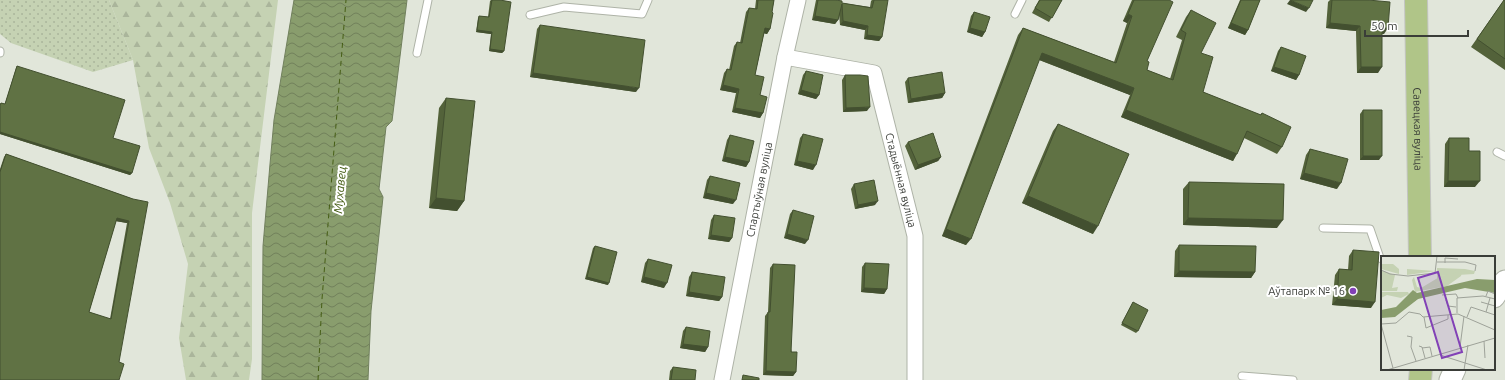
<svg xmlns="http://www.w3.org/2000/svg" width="1505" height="380" font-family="Ubuntu,sans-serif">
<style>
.green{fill:url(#green-dots)}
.forest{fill:url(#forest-firs)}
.water{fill:url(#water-waves);stroke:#71805d}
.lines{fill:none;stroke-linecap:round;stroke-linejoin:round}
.ferry{stroke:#455d14;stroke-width:1;stroke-dasharray:5 4;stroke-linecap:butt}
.lane-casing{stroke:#aeb3a7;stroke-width:9}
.street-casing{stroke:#aeb3a7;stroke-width:17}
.secondary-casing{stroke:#aeb3a7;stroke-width:23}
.primary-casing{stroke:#c4c5c3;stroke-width:24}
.lane{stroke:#fff;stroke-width:7}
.street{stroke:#fff;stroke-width:15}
.secondary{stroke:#fff;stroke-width:21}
.primary{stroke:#b0c588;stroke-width:22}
.wall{fill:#53623a;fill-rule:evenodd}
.shaded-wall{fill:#435030}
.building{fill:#607244;stroke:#435030;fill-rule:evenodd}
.poi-dot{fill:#8241b6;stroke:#fff;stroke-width:1.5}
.labels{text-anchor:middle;stroke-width:4;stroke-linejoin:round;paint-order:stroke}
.street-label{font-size:11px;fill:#3a3d38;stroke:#fff}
.poi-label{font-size:11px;fill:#3a3d38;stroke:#fff;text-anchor:end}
.water-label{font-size:12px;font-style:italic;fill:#455d14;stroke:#fff}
.inset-river{fill:none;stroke:#899d6d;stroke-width:2}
.inset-road{fill:none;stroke:#9ea299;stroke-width:1}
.view{fill:#8241b6;fill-opacity:0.15;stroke:#8241b6;stroke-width:2}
.inset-edge{fill:none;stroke:#3a3d38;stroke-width:2}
</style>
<defs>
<pattern id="green-dots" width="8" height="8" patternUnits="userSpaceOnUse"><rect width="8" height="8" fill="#c5d2b3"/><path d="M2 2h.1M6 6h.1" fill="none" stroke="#aab59b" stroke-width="1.8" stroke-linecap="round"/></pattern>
<pattern id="forest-firs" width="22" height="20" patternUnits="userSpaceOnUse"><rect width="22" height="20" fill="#c5d2b3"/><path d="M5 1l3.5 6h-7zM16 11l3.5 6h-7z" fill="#aab59b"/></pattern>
<pattern id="water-waves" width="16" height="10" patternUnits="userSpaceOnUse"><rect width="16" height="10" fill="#899d6d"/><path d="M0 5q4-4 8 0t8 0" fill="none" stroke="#71815b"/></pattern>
</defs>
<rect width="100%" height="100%" fill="#e1e6da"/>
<path class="green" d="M 0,0 L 109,0 L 133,60 L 93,72 L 11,43 L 0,34 Z"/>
<path class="forest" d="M 109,0 L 278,0 L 252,213 L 252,359 L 249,380 L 186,380 L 179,338 L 188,264 L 170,203 L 149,148 L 133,60 Z"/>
<path class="water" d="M 294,0 L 407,0 L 392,121 L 386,127 L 379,189 L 383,197 L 371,311 L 368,380 L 262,380 L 263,246 L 270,164 L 274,120 Z"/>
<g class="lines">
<path class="ferry" d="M 318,380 L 322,299 L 346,0"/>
<g class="lane-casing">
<path id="lane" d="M 1015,14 L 1022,0
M 530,15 L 564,7 L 642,14 L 648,0
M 0,51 L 0,53
M 417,53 L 428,0
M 1497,152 L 1505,156
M 1323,228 L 1370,229 L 1380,258 L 1382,259
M 1242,376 L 1293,380"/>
</g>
<g class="street-casing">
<g id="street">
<path id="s1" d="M 785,57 L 874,73 L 915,236 L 915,380"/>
<path id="s2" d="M 722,380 L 785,57 L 798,0"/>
</g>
</g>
<g class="secondary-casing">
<path id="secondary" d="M 1494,297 L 1505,281
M 1450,380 L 1455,369"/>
</g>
<g class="primary-casing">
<g id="primary">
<path id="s3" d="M 1416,0 L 1420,257"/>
<path d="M 1420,380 L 1421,369"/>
</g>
</g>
<use href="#lane" class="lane"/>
<use href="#street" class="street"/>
<use href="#secondary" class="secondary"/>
<use href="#primary" class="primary"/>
</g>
<path class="wall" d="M 491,0 L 500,0 L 504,51 L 502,53 L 489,51 L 491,34 L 476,32 L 478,18 L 479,16 L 488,17 L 490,1 Z
M 756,0 L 774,0 L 772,12 L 770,29 L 767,34 L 764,33 L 755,75 L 760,95 L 763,113 L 760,118 L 732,112 L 736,93 L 720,90 L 724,73 L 727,69 L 729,70 L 734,46 L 737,42 L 740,43 L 746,12 L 749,8 L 755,9 Z
M 816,0 L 836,0 L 842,3 L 870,7 L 871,1 L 872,0 L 874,0 L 882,37 L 879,41 L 864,39 L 865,30 L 840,25 L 839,14 L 838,20 L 835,24 L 812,20 Z
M 1039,0 L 1062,0 L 1049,22 L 1032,13 Z
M 1132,0 L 1169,0 L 1147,61 L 1147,70 L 1170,79 L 1182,40 L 1176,37 L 1186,17 L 1191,10 L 1201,53 L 1203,92 L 1260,115 L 1262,113 L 1282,147 L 1277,154 L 1244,138 L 1233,161 L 1121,117 L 1130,95 L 1039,60 L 966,245 L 942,236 L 1018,35 L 1023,28 L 1114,62 L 1127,23 L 1123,21 Z
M 1240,0 L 1260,0 L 1248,30 L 1245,35 L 1228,28 Z
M 1330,0 L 1368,0 L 1384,34 L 1382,34 L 1378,73 L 1357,73 L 1356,31 L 1326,28 L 1328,2 Z
M 1504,0 L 1505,0 L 1505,70 L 1471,47 Z
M 974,12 L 985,32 L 982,37 L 967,32 L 971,16 Z
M 540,25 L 636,92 L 530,77 L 537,29 Z
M 1281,47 L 1299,75 L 1296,80 L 1271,71 L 1278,51 Z
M 17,66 L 113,138 L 132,173 L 130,175 L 0,134 L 0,104 L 1,103 L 5,104 L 16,68 Z
M 806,71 L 819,95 L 816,99 L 798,94 L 803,75 Z
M 845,75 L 867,111 L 843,112 L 842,80 Z
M 908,78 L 945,93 L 942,98 L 908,103 L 905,82 Z
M 446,98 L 464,201 L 457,211 L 429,208 L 439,108 Z
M 1363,110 L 1379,160 L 1360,160 L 1360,114 Z
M 1058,124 L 1093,234 L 1022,203 L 1053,131 Z
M 803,134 L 813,170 L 794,165 L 800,138 Z
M 730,135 L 749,162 L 746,167 L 722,161 L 727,140 Z
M 1449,138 L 1469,151 L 1475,187 L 1444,187 L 1445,144 Z
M 908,142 L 941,157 L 938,161 L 915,170 L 905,146 Z
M 1310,149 L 1337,189 L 1300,179 L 1306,155 Z
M 6,154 L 133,199 L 119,362 L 0,380 L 0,169 L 4,157 ZM 116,221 L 127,223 L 110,319 L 89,312 Z
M 710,176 L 733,204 L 703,198 L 707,180 Z
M 1189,182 L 1277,228 L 1183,225 L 1183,189 Z
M 854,184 L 875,205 L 855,209 L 851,189 Z
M 793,210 L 805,244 L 784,238 L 790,214 Z
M 714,215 L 732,238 L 729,242 L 708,239 L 711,220 Z
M 1179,245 L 1255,272 L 1251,278 L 1174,277 L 1175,251 Z
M 595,246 L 608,285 L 585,279 L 593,248 Z
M 1353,250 L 1371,308 L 1332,305 L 1335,275 L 1339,269 L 1348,270 L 1349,256 Z
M 648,259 L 664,288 L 641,282 L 645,263 Z
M 865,263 L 887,289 L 884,294 L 861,292 L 862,267 Z
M 773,264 L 796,372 L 793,376 L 763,375 L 765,316 L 768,312 L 770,268 Z
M 692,272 L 722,297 L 719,301 L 686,296 L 689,277 Z
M 1133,302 L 1138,331 L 1136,333 L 1121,325 Z
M 686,327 L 708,347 L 705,352 L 680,348 L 683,331 Z
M 673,367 L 695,380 L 669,380 L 670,371 Z"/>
<path class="shaded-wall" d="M 1290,0 L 1309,8 L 1306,12 L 1287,4 Z
M 1128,14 L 1132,16 L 1127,23 L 1123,21 Z
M 815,16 L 838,20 L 835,24 L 812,20 Z
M 843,21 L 868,26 L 865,30 L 840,25 Z
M 1231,23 L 1248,30 L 1245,35 L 1228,28 Z
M 1330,23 L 1360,26 L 1356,31 L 1326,28 Z
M 765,28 L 770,29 L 767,34 L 762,33 Z
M 970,28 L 985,32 L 982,37 L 967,32 Z
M 1382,28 L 1388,28 L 1384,34 L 1378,33 Z
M 477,30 L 492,32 L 491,34 L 476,32 Z
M 867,35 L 882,37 L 879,41 L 864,39 Z
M 490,49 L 504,51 L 502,53 L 489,51 Z
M 1042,53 L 1134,88 L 1130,95 L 1037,59 Z
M 1274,67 L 1299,75 L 1296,80 L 1271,71 Z
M 1361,67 L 1382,67 L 1378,73 L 1357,73 Z
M 533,73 L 639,88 L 636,92 L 530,77 Z
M 723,85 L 739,89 L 736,93 L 720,90 Z
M 801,90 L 819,95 L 816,99 L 798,94 Z
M 945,93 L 942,98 L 908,103 L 911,99 Z
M 870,107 L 867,111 L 843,112 L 846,108 Z
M 735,108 L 763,113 L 760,118 L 732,112 Z
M 1126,110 L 1237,154 L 1233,161 L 1121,117 Z
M 0,132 L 132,173 L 130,175 L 0,134 Z
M 1363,156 L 1382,156 L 1379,160 L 1360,160 Z
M 725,157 L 749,162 L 746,167 L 722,161 Z
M 941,157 L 938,161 L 915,170 L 918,165 Z
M 797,161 L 816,165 L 813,170 L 794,165 Z
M 1304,173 L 1341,183 L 1337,189 L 1300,179 Z
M 1448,181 L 1480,181 L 1475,187 L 1444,187 Z
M 706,193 L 736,200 L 733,204 L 703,198 Z
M 1028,196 L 1098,226 L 1093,234 L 1022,203 Z
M 436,198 L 464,201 L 457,211 L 429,208 Z
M 878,201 L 875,205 L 855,209 L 858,205 Z
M 117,218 L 129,221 L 127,223 L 115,221 Z
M 1188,218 L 1283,220 L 1277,228 L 1183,225 Z
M 946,229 L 971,239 L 966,245 L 942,236 Z
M 787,234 L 808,240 L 805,244 L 784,238 Z
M 711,235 L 732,238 L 729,242 L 708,239 Z
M 1179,271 L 1255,272 L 1251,278 L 1174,277 Z
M 587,277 L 609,283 L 608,285 L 585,279 Z
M 644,277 L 667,283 L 664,288 L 641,282 Z
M 864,288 L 887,289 L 884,294 L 861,292 Z
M 689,292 L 722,297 L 719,301 L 686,296 Z
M 1337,299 L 1375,302 L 1371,308 L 1332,305 Z
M 683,344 L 708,347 L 705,352 L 680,348 Z
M 766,371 L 796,372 L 793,376 L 763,375 Z"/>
<path class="building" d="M 492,0 L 500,0 L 511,2 L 504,51 L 490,49 L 492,32 L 477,30 L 479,16 L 489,17 Z
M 758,0 L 774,0 L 772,12 L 773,13 L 770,29 L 765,28 L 755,75 L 764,77 L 760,95 L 767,97 L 763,113 L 735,108 L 739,89 L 723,85 L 727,69 L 731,70 L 737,42 L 742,43 L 749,8 L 757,9 Z
M 818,0 L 836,0 L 842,1 L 842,3 L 872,8 L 874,0 L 888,0 L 882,37 L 867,35 L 868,26 L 843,21 L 842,4 L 838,20 L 815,16 Z
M 1040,0 L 1062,0 L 1052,18 L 1035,8 Z
M 1134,0 L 1169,0 L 1173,2 L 1147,61 L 1149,62 L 1147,70 L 1173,80 L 1186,33 L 1181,30 L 1191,10 L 1216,23 L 1201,53 L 1213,57 L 1203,92 L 1261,115 L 1262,113 L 1291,127 L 1282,147 L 1247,131 L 1237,154 L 1126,110 L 1134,88 L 1042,53 L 971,239 L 946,229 L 1023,28 L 1116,63 L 1132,16 L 1128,14 Z
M 1241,0 L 1260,0 L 1248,30 L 1231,23 Z
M 1290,0 L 1313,0 L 1309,8 Z
M 1332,0 L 1368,0 L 1390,2 L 1388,28 L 1382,28 L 1382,67 L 1361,67 L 1360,26 L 1330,23 Z
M 1504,0 L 1505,0 L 1505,59 L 1477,39 Z
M 974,12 L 990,17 L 985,32 L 970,28 Z
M 540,25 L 645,40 L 639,88 L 533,73 Z
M 1281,47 L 1306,56 L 1299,75 L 1274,67 Z
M 17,66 L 125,100 L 113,138 L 140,146 L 132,173 L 0,132 L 0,105 L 1,103 L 5,104 Z
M 806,71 L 823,75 L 819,95 L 801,90 Z
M 942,72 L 945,93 L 911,99 L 908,78 Z
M 845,75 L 860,75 L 868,76 L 870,107 L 846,108 Z
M 446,98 L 475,101 L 464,201 L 436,198 Z
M 1363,110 L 1382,110 L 1382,156 L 1363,156 Z
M 1058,124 L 1129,154 L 1098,226 L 1028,196 Z
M 933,133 L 941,157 L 918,165 L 908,142 Z
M 803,134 L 823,139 L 816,165 L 797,161 Z
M 730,135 L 754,141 L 749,162 L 725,157 Z
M 1449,138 L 1469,138 L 1469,151 L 1480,151 L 1480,181 L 1448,181 Z
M 1310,149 L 1348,159 L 1341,183 L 1304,173 Z
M 6,154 L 133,199 L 148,202 L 119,362 L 124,364 L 119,380 L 0,380 L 0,172 ZM 117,218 L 129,221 L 111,319 L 89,312 Z
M 710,176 L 740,183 L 736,200 L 706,193 Z
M 874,180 L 878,201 L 858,205 L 854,184 Z
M 1189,182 L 1284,184 L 1283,220 L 1188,218 Z
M 793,210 L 814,216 L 808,240 L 787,234 Z
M 714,215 L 735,218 L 732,238 L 711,235 Z
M 1179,245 L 1256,246 L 1255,272 L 1179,271 Z
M 595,246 L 617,252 L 609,283 L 587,277 Z
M 1353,250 L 1379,252 L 1375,302 L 1337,299 L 1339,269 L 1352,270 Z
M 648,259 L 672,265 L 667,283 L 644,277 Z
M 865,263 L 889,264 L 887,289 L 864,288 Z
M 773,264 L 795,265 L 791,352 L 797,352 L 796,372 L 766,371 L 768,312 L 770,312 Z
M 692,272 L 725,277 L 722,297 L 689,292 Z
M 1133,302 L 1148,310 L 1138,331 L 1122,323 Z
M 686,327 L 710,331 L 708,347 L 683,344 Z
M 673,367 L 696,370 L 695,380 L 671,380 Z
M 743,375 L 759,378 L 759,380 L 742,380 Z"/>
<circle class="poi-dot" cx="1353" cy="291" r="4"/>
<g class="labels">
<g class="street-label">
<text dy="4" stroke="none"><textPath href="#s3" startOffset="129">Савецкая вуліца</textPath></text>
<text dy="4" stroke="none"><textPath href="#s1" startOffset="201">Стадыённая вуліца</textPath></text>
<text dy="4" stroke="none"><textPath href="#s2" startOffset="194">Спартыўная вуліца</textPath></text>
</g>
<g class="poi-label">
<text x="1345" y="295">Аўтапарк № 16</text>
</g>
<g class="water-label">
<text transform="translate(340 190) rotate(-85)" y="4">Мухавец</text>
</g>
</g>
<g transform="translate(1381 256)">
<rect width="114" height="114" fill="#e1e6da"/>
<path d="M 0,8 L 12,8 L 18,13 L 18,18 L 0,13 ZM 56,12 L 84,13 L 94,15 L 93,18 L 60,20 L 56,24 ZM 26,13 L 55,15 L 26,19 ZM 0,14 L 14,19 L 11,32 L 17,31 L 16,35 L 0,35 Z" fill="#c5d2b3"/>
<path d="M 78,16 L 81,16 L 80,20 L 66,30 L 34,36 L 31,24 L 33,21 L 36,31 L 40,32 L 60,20 ZM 0,36 L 27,36 L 28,38 L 20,42 L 6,39 L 0,42 Z" fill="#c5d2b3"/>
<path d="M 96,23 L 114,24 L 114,37 L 84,32 L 37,43 L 14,61 L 0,62 L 0,54 L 15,51 L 32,34 L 36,37 Z" fill="#899d6d"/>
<path class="inset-river" d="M 0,59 L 15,56 L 41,39 L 86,28 L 114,28"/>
<path class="inset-road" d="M 56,6 L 84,6 L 95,9 L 94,15M 64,7 L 64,2 L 77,3M 0,14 L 9,18 L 27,20 L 54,17 L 56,0M 61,39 L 75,38 L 77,42M 105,40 L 107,35 L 114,38M 65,44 L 67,50 L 75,51M 100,46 L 114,50M 105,56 L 109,42M 76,57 L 76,42 L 102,40 L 114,43M 43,61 L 45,72 L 67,63 L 67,59M 86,61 L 90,51 L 114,59M 26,80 L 31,81 L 30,91 L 35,105M 103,85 L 104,102M 38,90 L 41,91 L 44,102M 79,91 L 83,60M 41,92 L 49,91 L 51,100M 59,99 L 106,114M 12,112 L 0,68 L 15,67 L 28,56 L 39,58 L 42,61 L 77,58 L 114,74M 6,114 L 114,82M 83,114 L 87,89"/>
<path class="view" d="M 57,16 L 81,96 L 61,102 L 37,22 Z"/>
<rect width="114" height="114" class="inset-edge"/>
</g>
<path d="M1365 30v6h103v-6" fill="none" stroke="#3a3d38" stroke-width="2"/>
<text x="1371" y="30" font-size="12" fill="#3a3d38" stroke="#ffffff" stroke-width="3" paint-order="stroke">50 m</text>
</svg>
